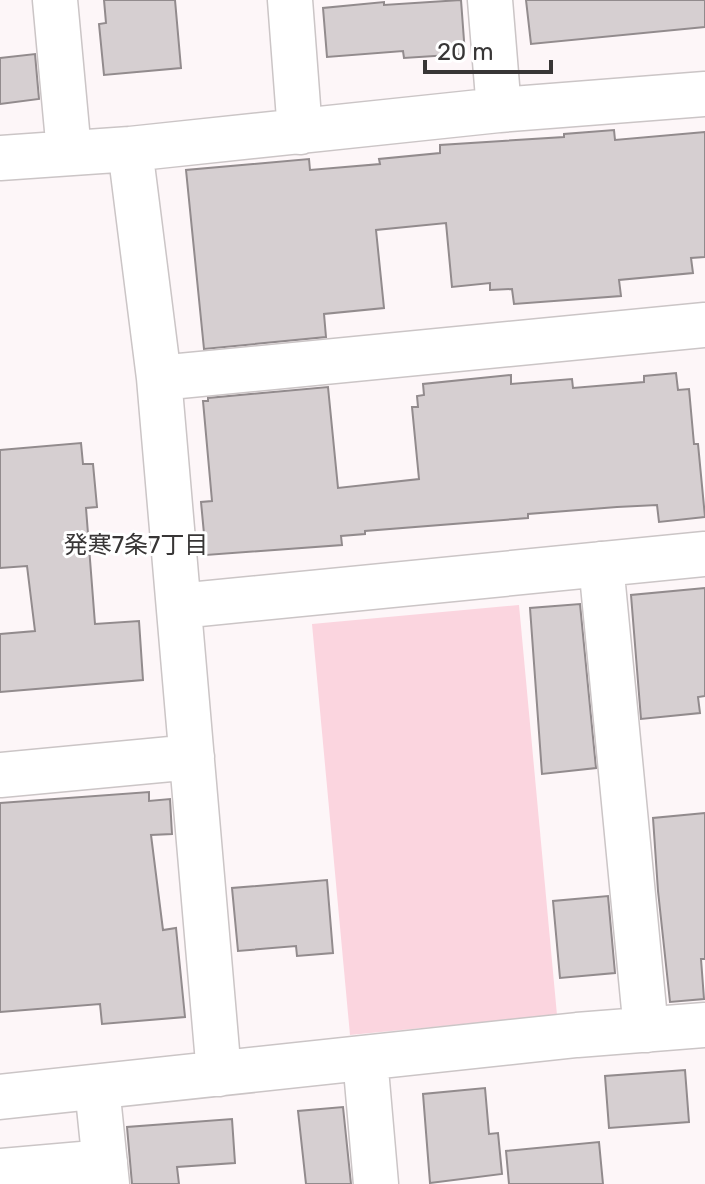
<svg xmlns="http://www.w3.org/2000/svg" width="705" height="1184" font-family="Rubik,'Noto Sans JP',sans-serif">
<style>
.green{fill:#fbd5df}
.building{fill:#d6cfd1;stroke:#928b8d;stroke-width:2}
.lines{fill:none;stroke-linecap:round;stroke-linejoin:round}
.minor-casing{stroke:#cbc5c6;stroke-width:47}
.minor{stroke:#fff;stroke-width:44}
.labels{text-anchor:middle;stroke-width:6;stroke-linejoin:round;paint-order:stroke}
.neighbourhood-label{font-size:24px;fill:#383636;stroke:#fff}
</style>
<rect width="100%" height="100%" fill="#fdf6f8"/>
<path class="green" d="M 519,605 L 557,1015 L 350,1035 L 312,624 Z"/>
<path class="building" d="M 104,0 L 175,0 L 181,68 L 104,75 L 99,24 L 106,23 Z
M 461,0 L 465,54 L 404,58 L 403,51 L 327,57 L 323,8 L 384,2 L 384,5 Z
M 526,0 L 705,0 L 705,27 L 531,44 Z
M 35,54 L 39,99 L 0,104 L 0,58 Z
M 614,130 L 615,140 L 705,132 L 705,257 L 691,258 L 693,273 L 619,280 L 621,296 L 514,304 L 512,289 L 490,290 L 490,283 L 452,287 L 446,223 L 376,230 L 384,308 L 324,314 L 326,337 L 204,349 L 186,170 L 309,159 L 310,170 L 380,164 L 379,159 L 440,153 L 440,145 L 564,137 L 564,134 Z
M 676,373 L 678,390 L 689,389 L 694,444 L 698,444 L 705,517 L 659,522 L 657,505 L 617,507 L 528,514 L 528,518 L 365,531 L 365,534 L 341,536 L 342,545 L 206,555 L 201,502 L 212,501 L 203,401 L 208,401 L 208,398 L 328,387 L 338,488 L 419,479 L 412,407 L 418,407 L 417,396 L 424,395 L 423,384 L 511,375 L 511,384 L 572,379 L 573,388 L 644,382 L 644,376 Z
M 81,443 L 83,464 L 93,464 L 97,507 L 86,508 L 95,624 L 139,621 L 143,680 L 0,692 L 0,634 L 35,631 L 27,566 L 0,568 L 0,450 Z
M 705,588 L 705,696 L 698,697 L 700,713 L 641,719 L 631,595 Z
M 580,604 L 596,768 L 542,774 L 530,608 Z
M 149,792 L 149,801 L 170,799 L 172,834 L 151,835 L 163,930 L 176,928 L 185,1017 L 102,1024 L 100,1004 L 0,1012 L 0,803 Z
M 705,813 L 705,959 L 701,959 L 704,999 L 670,1002 L 658,891 L 653,818 Z
M 327,880 L 333,953 L 297,956 L 296,946 L 238,951 L 232,888 Z
M 608,896 L 615,973 L 560,978 L 553,901 Z
M 685,1070 L 689,1122 L 609,1128 L 605,1076 Z
M 485,1088 L 489,1134 L 498,1133 L 502,1174 L 430,1183 L 423,1094 Z
M 343,1107 L 351,1184 L 306,1184 L 298,1111 Z
M 232,1119 L 235,1163 L 177,1167 L 179,1184 L 132,1184 L 127,1127 Z
M 599,1142 L 603,1184 L 509,1184 L 506,1151 Z"/>
<g class="lines">
<g class="minor-casing">
<path id="minor" d="M 55,0 L 69,152
M 290,0 L 300,132
M 490,0 L 499,110
M 130,149 L 159,378 L 219,1074
M 0,158 L 130,149 L 499,110 L 705,94
M 159,378 L 705,325
M 601,564 L 646,1030
M 179,606 L 705,554
M 0,775 L 192,757
M 365,1058 L 376,1184
M 97,1087 L 107,1184
M 0,1097 L 577,1035 L 705,1025
M 0,1171 L 105,1162"/>
</g>
<use href="#minor" class="minor"/>
</g>
<g class="labels">
<g class="neighbourhood-label">
<text x="136" y="553">発寒7条7丁目</text>
</g>
</g>
<path d="M425 60v12h126v-12" fill="none" stroke="#383636" stroke-width="4"/>
<text x="437" y="60" font-size="24" fill="#383636" stroke="#ffffff" stroke-width="6" paint-order="stroke">20 m</text>
</svg>
